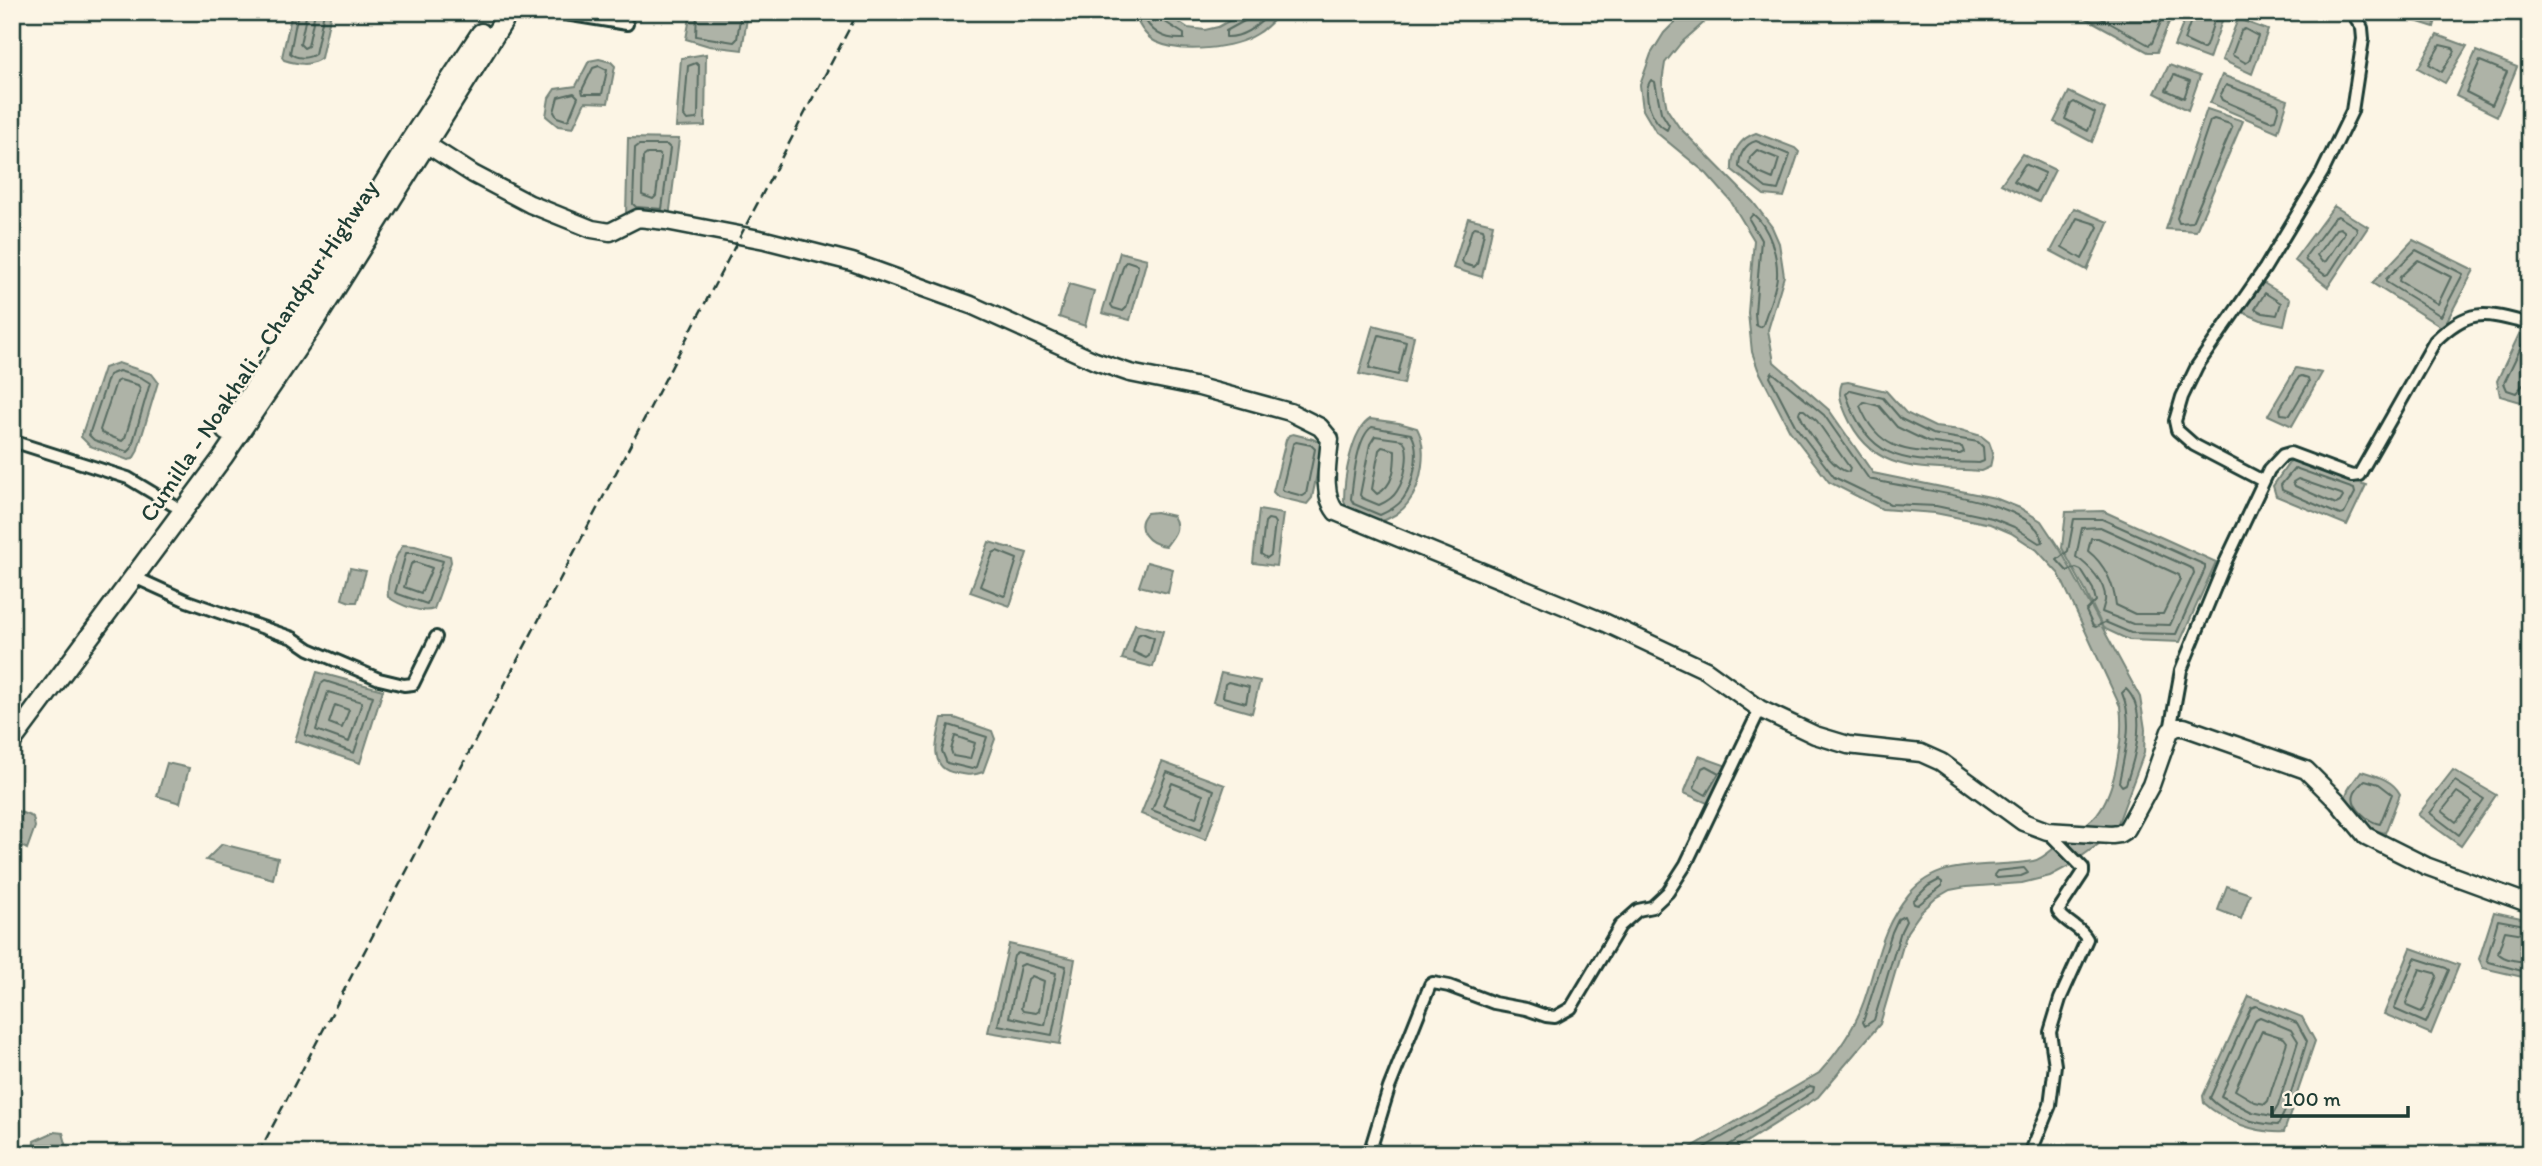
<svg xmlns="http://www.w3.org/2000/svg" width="2542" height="1166" font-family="Itim,sans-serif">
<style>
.water{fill:#aeb3a7;stroke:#758479;stroke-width:2}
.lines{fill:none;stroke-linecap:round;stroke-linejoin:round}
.shore{stroke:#586c62;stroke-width:2}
.minor-casing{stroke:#1f3d34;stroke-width:16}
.secondary-casing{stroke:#1f3d34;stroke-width:21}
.primary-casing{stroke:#1f3d34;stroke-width:23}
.trunk-casing{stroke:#1f3d34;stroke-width:23}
.minor{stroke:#fcf5e5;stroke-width:10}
.secondary{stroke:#fcf5e5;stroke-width:16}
.primary{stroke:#fcf5e5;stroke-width:18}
.trunk{stroke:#fcf5e5;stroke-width:18}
.rail{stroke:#1f3d34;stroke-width:2.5;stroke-dasharray:10 5;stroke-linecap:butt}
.labels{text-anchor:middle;stroke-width:5;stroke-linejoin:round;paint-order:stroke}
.street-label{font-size:24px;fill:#1f3d34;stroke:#fcf5e5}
</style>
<rect width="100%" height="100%" fill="#fcf5e5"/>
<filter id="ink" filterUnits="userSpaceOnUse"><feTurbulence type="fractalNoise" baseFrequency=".0143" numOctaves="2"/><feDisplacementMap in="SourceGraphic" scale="14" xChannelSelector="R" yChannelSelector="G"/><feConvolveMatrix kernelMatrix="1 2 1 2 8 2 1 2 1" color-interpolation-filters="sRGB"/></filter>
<g filter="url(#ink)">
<path class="water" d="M 292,12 L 331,12 L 321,58 C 310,67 297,64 284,60 L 282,57 Z
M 691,12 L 748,12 L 742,50 L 709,46 L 686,39 Z
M 1133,12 L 1164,12 L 1188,28 L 1205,30 L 1218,27 L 1245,12 L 1281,12 C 1274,20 1266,29 1257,34 C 1233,49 1182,54 1156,42 C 1144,36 1138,23 1133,12 Z
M 1685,12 L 1716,12 L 1681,43 L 1665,63 L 1662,82 L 1667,109 L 1679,127 L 1753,202 L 1772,227 L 1779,243 L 1784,276 L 1768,330 L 1774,362 L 1829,410 L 1873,473 L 1995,498 L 2020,508 L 2041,521 L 2061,551 L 2140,697 L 2145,729 L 2144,753 L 2118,823 L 2103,841 L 2067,867 L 2050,876 L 2022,883 L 1966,887 L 1950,890 L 1936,898 L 1921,912 L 1907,932 L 1880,1024 L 1818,1097 L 1727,1154 L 1680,1154 L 1819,1073 C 1838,1052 1855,1028 1864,1001 C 1878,961 1880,929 1909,894 C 1940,856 1991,869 2033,861 C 2044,859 2055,846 2064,840 C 2074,832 2089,824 2097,814 C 2116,791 2124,735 2120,706 L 2059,574 L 2037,550 L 2011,533 L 1990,524 L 1935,513 L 1882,509 L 1829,482 L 1790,431 L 1758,369 L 1752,352 L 1748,313 L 1754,240 L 1730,200 L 1707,174 L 1656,132 L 1643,110 L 1640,85 L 1651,54 L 1664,33 Z
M 2075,12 L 2173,12 L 2157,52 L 2148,52 Z
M 2188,12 L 2215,12 L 2224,15 L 2209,59 L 2174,46 Z
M 2411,12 L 2438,12 L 2434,27 L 2409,19 Z
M 2238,19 L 2268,30 L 2252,74 L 2222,60 Z
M 2437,35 L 2467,46 L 2445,83 L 2418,68 Z
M 2476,51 L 2517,67 L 2497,116 L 2456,96 Z
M 706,54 L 705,126 L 676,127 L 681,58 Z
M 599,59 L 611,62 L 615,66 L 608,103 L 585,102 L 573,128 L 558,126 L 546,116 L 549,98 L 555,89 L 576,86 L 589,61 Z
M 2169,65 L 2200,76 L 2188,110 L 2155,93 Z
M 2222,75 L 2288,100 L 2278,132 L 2210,103 Z
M 2069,92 L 2105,109 L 2092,142 L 2054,122 Z
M 2207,109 L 2243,121 L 2196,231 L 2166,229 Z
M 1756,133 L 1795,148 L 1799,152 L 1784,197 L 1764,195 L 1732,170 C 1731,153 1740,138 1756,133 Z
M 628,138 L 679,139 L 669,218 L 645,213 L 626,214 Z
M 2022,154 L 2055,170 L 2039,202 L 2001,184 Z
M 2334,206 L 2368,227 L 2328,287 L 2294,260 Z
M 2074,208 L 2108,222 L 2087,270 L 2051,251 Z
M 1468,218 L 1493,224 L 1482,277 L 1453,268 Z
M 2413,240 L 2474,270 L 2443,328 L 2372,283 Z
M 1120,252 L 1147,259 L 1130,320 L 1102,313 Z
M 2262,282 L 2290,299 L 2284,325 L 2261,320 L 2242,312 Z
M 1069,284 L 1094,291 L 1085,326 L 1059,317 Z
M 1373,325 L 1414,336 L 1404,384 L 1359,374 Z
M 2521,330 L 2530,334 L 2530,385 L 2521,402 L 2500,396 L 2497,381 Z
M 118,363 L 152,374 L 158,382 L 137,452 L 133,459 L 128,460 L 90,446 L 81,437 L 104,368 Z
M 2296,368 L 2322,373 L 2292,426 L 2268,415 Z
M 1848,382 L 1886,391 L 1906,413 L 1935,427 L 1961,430 L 1981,436 L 1989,442 L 1993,453 L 1990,467 L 1981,471 C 1923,467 1873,476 1846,414 C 1842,404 1837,394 1842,383 Z
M 1370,419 L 1399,423 L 1417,428 C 1428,448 1422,485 1408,503 C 1401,513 1391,517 1381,522 L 1347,508 L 1344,501 C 1344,480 1351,430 1370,419 Z
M 1293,434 L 1313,439 L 1323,444 L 1312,498 L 1307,504 L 1278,497 L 1273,492 L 1286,440 L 1289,435 Z
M 2291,460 L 2366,485 L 2347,525 L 2276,496 L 2273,486 Z
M 1259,510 L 1283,514 L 1276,566 L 1253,563 Z
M 2103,511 L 2216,562 L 2180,642 L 2129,640 L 2103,628 L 2086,592 L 2062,548 L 2066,512 Z
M 1156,512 L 1173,516 C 1181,528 1174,536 1166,546 C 1148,544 1133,528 1147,513 Z
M 989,542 L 1027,553 L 1010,606 L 970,592 Z
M 403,545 L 415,546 L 450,556 L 451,562 L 434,609 C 421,614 400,605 388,597 C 386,582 394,558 403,545 Z
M 1147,562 L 1173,569 L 1168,593 L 1139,586 Z
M 350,568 L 366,571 L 357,602 L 350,602 L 342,599 Z
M 1135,624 L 1163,631 L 1153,667 L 1122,659 Z
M 317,672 L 383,690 L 360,763 L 295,741 Z
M 1221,673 L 1260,681 L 1252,713 L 1213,702 Z
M 942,718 L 955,718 L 992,731 L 995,739 L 983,772 C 973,776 967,775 956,773 C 927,769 937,738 942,718 Z
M 1699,756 L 1730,767 L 1712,805 L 1684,793 Z
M 1162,762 L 1225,785 L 1206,840 L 1141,814 Z
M 167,763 L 189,768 L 180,803 L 157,796 Z
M 2453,770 L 2496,795 L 2461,846 L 2418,815 Z
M 2361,771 C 2377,776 2393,780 2400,794 L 2385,833 C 2369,829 2338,811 2348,790 C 2351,784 2357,777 2361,771 Z
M 12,809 L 33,817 L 35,827 L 27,849 L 12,841 Z
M 222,844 L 278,858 L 273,879 L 206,860 Z
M 2227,886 L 2250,894 L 2241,919 L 2218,910 Z
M 2494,912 L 2530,920 L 2530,970 L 2527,978 L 2483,968 L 2479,959 Z
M 1009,944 L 1075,959 L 1060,1044 L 988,1032 Z
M 2411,948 L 2459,965 L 2431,1034 L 2384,1014 Z
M 2249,996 L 2302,1017 L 2315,1041 L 2284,1132 C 2257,1134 2224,1121 2204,1103 L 2203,1096 Z
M 54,1132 L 63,1133 L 69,1154 L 33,1154 L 34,1141 Z"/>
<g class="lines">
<path class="shore" d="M 298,12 L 290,53 C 296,59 308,59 315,54 L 324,12
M 307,12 L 300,44 L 304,48 L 308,46 L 315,12
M 697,12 L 696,36 L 734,42 L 737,39 L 741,12
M 1141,12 C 1150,32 1163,40 1184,39 L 1184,34 L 1162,20 L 1160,12
M 1248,12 L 1246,20 L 1226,31 L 1226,37 C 1244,38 1259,25 1271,12
M 2090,12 L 2149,45 L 2152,43 L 2165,12
M 2194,12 L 2184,40 L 2203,49 L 2206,46 L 2217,12
M 2245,29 L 2258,36 L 2249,61 L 2246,63 L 2232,55 L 2241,31 Z
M 2440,45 L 2453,48 L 2455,51 L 2442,72 L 2429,64 Z
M 2480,61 L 2507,72 L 2492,105 L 2466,92 Z
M 696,63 L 699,66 L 698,116 L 696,119 L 687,120 L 684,116 L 688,66 Z
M 599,66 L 607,70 L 602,94 L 583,94 L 582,90 L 593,68 Z
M 2174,75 L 2190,81 L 2184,98 L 2166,90 Z
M 1651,80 L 1655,82 L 1661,112 L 1669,125 L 1667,130 C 1652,123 1641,93 1651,80 Z
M 2226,85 L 2277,104 L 2279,107 L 2275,120 L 2270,121 L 2222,100 L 2220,96 Z
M 574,93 L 578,97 L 569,119 L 566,120 L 557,117 L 554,112 L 558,97 Z
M 2074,102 L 2095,113 L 2088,131 L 2065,119 L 2071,104 Z
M 2214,119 L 2230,124 L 2232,128 L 2192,222 L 2179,223 L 2177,218 L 2210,121 Z
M 1756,141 L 1790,155 L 1778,190 L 1766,188 L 1739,167 C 1739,155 1745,144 1756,141 Z
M 639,145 L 667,145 L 670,148 L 662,209 L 636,207 L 633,204 L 635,148 Z
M 1757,150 L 1779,159 L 1773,179 L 1759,173 L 1749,164 L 1750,157 Z
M 647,154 L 658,154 L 661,157 L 656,196 L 653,199 L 642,195 L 643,157 Z
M 2025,164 L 2045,173 L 2035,192 L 2014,181 Z
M 1753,214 C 1769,227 1778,255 1777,276 C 1776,291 1767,310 1763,325 L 1760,327 L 1756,325 L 1755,313 L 1761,240 L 1749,219 Z
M 2338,216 L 2356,227 L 2357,231 L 2329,274 L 2325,275 L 2306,261 L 2305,257 L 2334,218 Z
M 2077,218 L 2096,224 L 2098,227 L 2082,259 L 2062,247 Z
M 1475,227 L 1483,229 L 1484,232 L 1477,264 L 1474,267 L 1464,264 L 1462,261 L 1472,229 Z
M 2340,228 L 2344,231 L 2344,234 L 2326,261 L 2322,262 L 2317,255 L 2336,229 Z
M 2416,250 L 2463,274 L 2441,316 L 2386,282 L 2386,279 Z
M 2418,260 L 2451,277 L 2438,304 L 2399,281 L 2400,277 Z
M 1127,261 L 1136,264 L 1138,267 L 1126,308 L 1123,311 L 1113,308 L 1111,305 L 1124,264 Z
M 2265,293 L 2281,303 L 2277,315 L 2263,313 L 2255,309 Z
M 1379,335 L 1406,342 L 1398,375 L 1369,368 Z
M 2530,339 L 2524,341 L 2504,383 L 2507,390 L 2516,393 L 2523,385 L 2530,384
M 119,371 L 142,378 L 150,383 L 131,449 L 128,452 L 94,440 L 89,435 L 109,375 Z
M 1772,372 L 1824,415 L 1869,479 C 1905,489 2037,499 2043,542 L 2039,543 L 2014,527 L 1992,518 L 1936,506 L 1890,504 L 1834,477 L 1796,427 L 1770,377 Z
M 2302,376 L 2308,378 L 2309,382 L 2290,415 L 2281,414 L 2280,409 L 2299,377 Z
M 120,380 L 138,385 L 140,389 L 125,438 L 122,441 L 102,433 L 100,430 L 116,382 Z
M 1851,390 L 1883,398 L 1901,419 L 1932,434 L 1978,442 L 1983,447 L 1984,461 L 1979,463 C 1912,460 1871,469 1846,394 Z
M 1864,402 L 1879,406 L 1897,427 L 1928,442 L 1962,447 L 1964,452 L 1960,454 C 1914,451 1880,456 1860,406 Z
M 1800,410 L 1804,410 L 1817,421 L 1850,468 L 1849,472 C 1833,471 1806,429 1799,413 Z
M 1372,427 L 1411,434 C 1421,449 1414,484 1403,499 C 1397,507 1389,511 1380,515 L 1354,504 L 1351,499 C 1353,481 1357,436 1372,427 Z
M 1375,436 L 1403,440 C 1411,451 1405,479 1397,491 C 1393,498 1386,502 1379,505 L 1362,498 L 1360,495 L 1370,444 Z
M 1296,442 L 1311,445 L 1315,449 L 1306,494 L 1303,496 L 1284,491 L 1282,489 L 1293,444 Z
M 1382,447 L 1395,450 C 1395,467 1394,486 1377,494 L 1372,489 L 1379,450 Z
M 2295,468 L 2354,489 L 2355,493 L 2344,514 L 2340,515 L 2282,490 L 2281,485 Z
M 2298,479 L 2341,494 L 2343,497 L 2340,502 L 2336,504 L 2295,486 L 2293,482 Z
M 1268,519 L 1273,520 L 1275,523 L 1271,555 L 1267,558 L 1261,554 L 1265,522 Z
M 2074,519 L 2102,519 L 2205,565 L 2205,569 L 2176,634 L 2131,633 L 2105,622 L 2096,627 L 2093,626 L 2086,611 L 2096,601 L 2093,589 L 2081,570 L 2076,568 L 2067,571 L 2057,560 L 2068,551 Z
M 2082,528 L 2100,527 L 2193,569 L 2194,573 L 2170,625 L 2133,624 L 2102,612 C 2103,608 2104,605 2105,601 C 2107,583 2088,565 2076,557 Z
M 2091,538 L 2098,538 L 2179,575 L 2180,579 L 2163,614 L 2135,614 L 2116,605 C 2114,585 2105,564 2088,551 Z
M 997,551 L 1017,559 L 1006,594 L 1004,596 L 980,586 L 993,553 Z
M 406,553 L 414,553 L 443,561 L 427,604 L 395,593 Z
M 415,562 L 432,568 L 421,593 L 404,587 L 411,564 Z
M 1142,633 L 1154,638 L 1149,656 L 1146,658 L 1133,652 L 1138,635 Z
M 325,681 L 373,696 L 354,753 L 305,735 L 321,684 Z
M 1228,682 L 1249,687 L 1246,703 L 1223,697 L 1225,684 Z
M 2126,689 C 2149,711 2135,758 2126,784 L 2122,786 L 2119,782 C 2125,752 2134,722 2122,693 Z
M 328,692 L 362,702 L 349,742 L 316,730 Z
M 335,705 L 349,710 L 342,728 L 329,723 Z
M 949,725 L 987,737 L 977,767 L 972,769 L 947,763 L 942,751 Z
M 955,736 L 975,743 L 970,759 L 953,756 L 951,750 Z
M 1706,766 L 1719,773 L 1706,795 L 1694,788 L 1702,768 Z
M 1167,772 L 1214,790 L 1201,829 L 1152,810 Z
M 2365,780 L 2379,784 L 2392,794 L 2380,824 C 2369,822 2350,807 2354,794 C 2355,789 2361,784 2365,780 Z
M 2455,781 L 2484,799 L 2459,835 L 2430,813 Z
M 1172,783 L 1203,795 L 1196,818 L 1163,805 Z
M 2457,792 L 2472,802 L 2456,822 L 2442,811 Z
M 2024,868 L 2028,873 L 2021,876 L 1997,878 L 1994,875 L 1997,871 Z
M 1939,880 L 1942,882 L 1942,886 L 1918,905 L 1914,904 L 1913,901 L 1928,886 Z
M 1904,916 L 1906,921 L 1901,931 L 1874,1020 L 1865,1026 L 1863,1022 L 1892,932 L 1898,919 Z
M 2530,926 L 2498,920 L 2487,959 L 2489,962 L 2522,971 L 2530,970
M 2530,935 L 2505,931 L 2498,953 C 2504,960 2520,962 2530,961
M 1018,953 L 1066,966 L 1052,1035 L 998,1025 L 1014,956 Z
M 2415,958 L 2446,968 L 2449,970 L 2426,1023 L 2394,1009 Z
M 1024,964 L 1056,973 L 1045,1025 L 1009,1017 L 1020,966 Z
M 2420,969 L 2435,973 L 2437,976 L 2424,1009 L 2421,1012 L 2407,1006 L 2406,1003 Z
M 1032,976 L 1044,981 L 1039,1011 L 1036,1013 L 1023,1011 L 1021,1008 L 1028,979 Z
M 2256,1006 L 2297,1023 L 2307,1041 L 2286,1109 L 2278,1125 C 2257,1125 2224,1114 2210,1098 L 2251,1008 Z
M 2260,1017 L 2291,1030 L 2298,1041 L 2278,1106 L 2272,1116 L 2252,1112 L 2221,1096 L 2256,1019 Z
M 2262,1031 L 2284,1038 L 2287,1042 L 2268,1101 L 2265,1104 L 2255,1102 L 2235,1090 Z
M 1693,1154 L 1810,1086 L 1814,1087 L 1813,1092 L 1729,1145 L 1726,1154"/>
<g class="minor-casing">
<path id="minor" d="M 553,12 L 627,24
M 12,441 L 128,478 L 173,505
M 2263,481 L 2194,445 L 2177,430 L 2175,421 L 2182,397 L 2197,366 L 2265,268 L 2322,173 L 2352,111 L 2363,39 L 2362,28 L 2352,12
M 134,577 L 187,601 L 293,638 L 309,649 L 379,679 L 404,685 L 413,684 L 436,637
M 2170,731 L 2181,670 L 2225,563 L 2269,470 L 2283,455 L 2290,453 L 2352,476 L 2359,475 L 2435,341 C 2470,306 2486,313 2530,324
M 1369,1154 L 1389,1088 L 1430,985 L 1433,983 L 1449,986 L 1494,1003 L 1526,1009 L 1546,1016 L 1555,1017 L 1571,1008 L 1620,926 L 1638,910 L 1652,907 L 1668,892 L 1686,864 L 1760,709
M 2030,1154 L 2050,1105 L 2055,1065 L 2050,1032 L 2060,999 L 2087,939 C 2080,926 2065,923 2058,911 L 2083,873 L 2083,868 L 2047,831"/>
</g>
<g class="secondary-casing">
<path id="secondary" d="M 426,144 L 473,174 L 530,204 L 592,229 L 610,232 L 638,218 L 666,221 L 765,240 L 852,262 L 971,305 L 1095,361 L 1130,373 L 1199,387 L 1290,412 L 1320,427 L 1330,439 C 1328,462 1321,493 1336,512 L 1606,623 L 1706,670 L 1760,709 L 1815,735 L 1848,745 L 1921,753 L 1941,762 L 2023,822 L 2047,831 L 2112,835 L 2119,834 L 2127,829 L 2151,785 L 2170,731 L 2177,727 L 2184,727 L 2306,770 L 2337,801 L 2366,836 L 2426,866 L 2530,904"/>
</g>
<g class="primary-casing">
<path id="primary" d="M 226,431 L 300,319 L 410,141 L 481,33
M 12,741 L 223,457 L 314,323 L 509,12"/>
</g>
<g class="trunk-casing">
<path id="trunk" d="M 477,40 L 488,44"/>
</g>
<use href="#minor" class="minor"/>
<use href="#secondary" class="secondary"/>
<use href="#primary" class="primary"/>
<use href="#trunk" class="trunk"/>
<path class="rail" d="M 258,1154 L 858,12"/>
</g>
</g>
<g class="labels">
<g class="street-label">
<text transform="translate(259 351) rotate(-56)" y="8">Cumilla - Noakhali - Chandpur Highway</text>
</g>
</g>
<rect width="2542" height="1166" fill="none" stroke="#fcf5e5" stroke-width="42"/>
<rect x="21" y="21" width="2500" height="1124" fill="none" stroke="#1f3d34" stroke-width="2.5" filter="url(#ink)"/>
<path d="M2272 1106v10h136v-10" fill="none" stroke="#1f3d34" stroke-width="3.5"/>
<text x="2283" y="1106" font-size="21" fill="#1f3d34" stroke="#fcf5e5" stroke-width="5" paint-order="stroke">100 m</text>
</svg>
